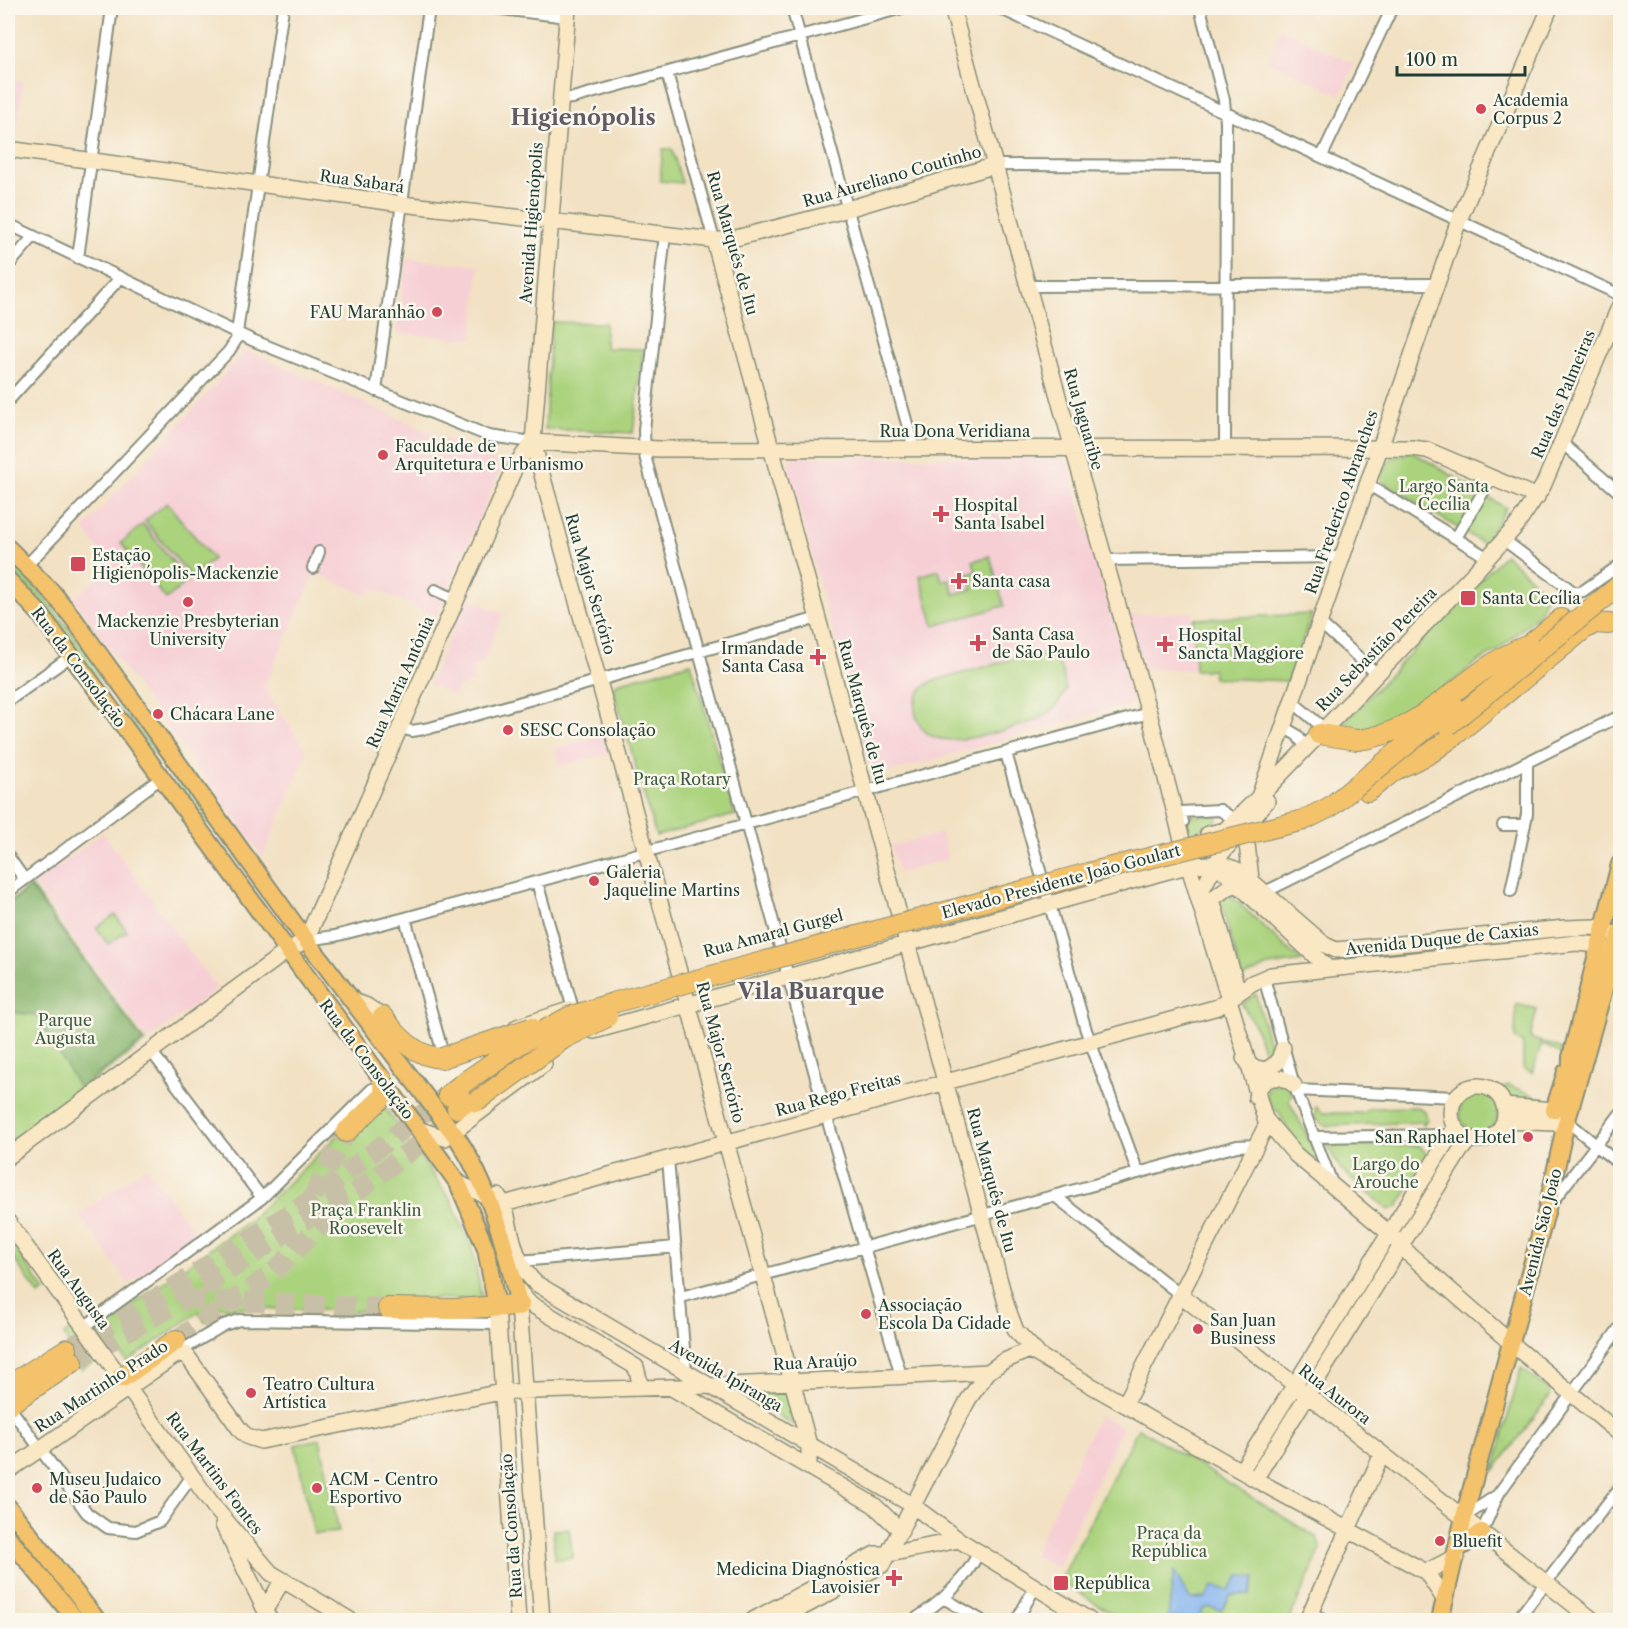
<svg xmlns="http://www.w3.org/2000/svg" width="1628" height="1628" font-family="'Libre Caslon Text',serif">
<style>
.built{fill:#f6cfd5}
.green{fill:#abd37e;stroke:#658859;stroke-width:1.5}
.forest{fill:#88b56d;stroke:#547950;stroke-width:1.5}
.water{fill:#83b3ee;stroke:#517891;stroke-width:1.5}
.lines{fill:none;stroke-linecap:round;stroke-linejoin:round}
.highway-tunnel{stroke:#c8c0a6;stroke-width:20;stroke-dasharray:20 10;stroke-linecap:butt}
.street-casing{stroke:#888f7c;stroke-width:14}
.secondary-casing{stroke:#888f7c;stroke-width:18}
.primary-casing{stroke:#888f7c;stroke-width:20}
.highway-casing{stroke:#888f7c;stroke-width:22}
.street{stroke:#fff;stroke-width:10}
.secondary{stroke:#fae7c3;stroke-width:15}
.primary{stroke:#f3c26a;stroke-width:16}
.highway{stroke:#f3c26a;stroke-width:20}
.highway-bridge-casing{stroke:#888f7c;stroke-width:22;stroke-linecap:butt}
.highway-bridge{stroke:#f3c26a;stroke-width:20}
.poi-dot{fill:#d1495b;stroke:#fbf7ec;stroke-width:2}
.labels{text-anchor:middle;stroke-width:5;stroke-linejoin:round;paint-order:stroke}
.poi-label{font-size:16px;fill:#1f3d34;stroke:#fbf7ec;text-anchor:start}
.street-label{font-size:16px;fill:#1f3d34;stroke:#fbf7ec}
.park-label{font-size:16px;fill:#3b5b43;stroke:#fbf7ec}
.district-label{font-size:22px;font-weight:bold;fill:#605c66;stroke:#fbf7ec}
</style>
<rect width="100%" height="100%" fill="#fbf7ec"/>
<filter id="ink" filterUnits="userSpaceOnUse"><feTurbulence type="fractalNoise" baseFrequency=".0167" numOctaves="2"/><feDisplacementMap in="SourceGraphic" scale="12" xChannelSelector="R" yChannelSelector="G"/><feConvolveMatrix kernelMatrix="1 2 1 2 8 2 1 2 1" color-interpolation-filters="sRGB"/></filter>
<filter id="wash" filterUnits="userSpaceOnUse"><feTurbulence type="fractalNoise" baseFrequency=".008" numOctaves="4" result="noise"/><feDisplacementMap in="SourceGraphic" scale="24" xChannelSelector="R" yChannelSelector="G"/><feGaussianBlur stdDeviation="1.35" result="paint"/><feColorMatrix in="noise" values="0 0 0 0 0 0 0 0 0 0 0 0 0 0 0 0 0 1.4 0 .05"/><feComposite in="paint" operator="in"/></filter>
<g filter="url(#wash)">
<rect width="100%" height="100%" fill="#f2e1c3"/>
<path class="built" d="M 1280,29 L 1355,64 L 1340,95 L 1269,61 Z
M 8,79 L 23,81 L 15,141 L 8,140 Z
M 406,259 L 479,265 L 473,339 L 397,333 Z
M 247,350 L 497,463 L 500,471 L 437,616 L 371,588 L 367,595 L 315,573 L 264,687 L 307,752 L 263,857 L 73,599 L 111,567 L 84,528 Z
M 793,457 L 1066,458 L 1136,702 L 872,777 L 787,464 Z
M 467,598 L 503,614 L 483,662 L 473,666 L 474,682 L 463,686 L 458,684 L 454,695 L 429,684 Z
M 1193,612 L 1195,670 L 1143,668 L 1128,615 Z
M 604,735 L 609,753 L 560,767 L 555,748 Z
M 103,833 L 217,989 L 147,1040 L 34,884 Z
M 941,833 L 948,859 L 899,873 L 891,846 Z
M 146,1167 L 197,1235 L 129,1284 L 79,1215 Z
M 1099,1415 L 1122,1427 L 1057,1568 L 1033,1555 Z"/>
<path class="green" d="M 663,149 L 672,149 L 682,183 L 660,181 Z
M 551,322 L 605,323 L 605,348 L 643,349 L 633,433 L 545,429 Z
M 1411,451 L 1506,508 L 1484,544 L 1382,482 L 1381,472 L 1391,459 Z
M 167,503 L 213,559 L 191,577 L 145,521 Z
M 143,524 L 188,581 L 166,599 L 121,543 Z
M 1505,554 L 1547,594 L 1539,613 L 1499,650 L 1477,662 L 1420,708 L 1376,732 L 1336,731 Z
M 990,556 L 1004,606 L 934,626 L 920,576 L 939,570 L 942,581 L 949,579 L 954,594 L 973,589 L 968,574 L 976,572 L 973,561 Z
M 8,560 L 35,586 L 72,633 L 211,821 L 207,824 L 68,637 L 31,590 L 8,568 Z
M 1312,614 L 1288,681 L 1213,678 L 1213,670 L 1195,670 L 1193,619 Z
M 1036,653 C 1061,659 1062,666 1066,690 C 1062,698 1056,708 1049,713 C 1031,726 959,745 937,738 C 919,733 909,710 919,693 C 922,688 928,684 933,681 Z
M 691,663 L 735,815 L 656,836 L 613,688 L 617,683 Z
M 1218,813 L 1217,821 L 1188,835 L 1183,817 Z
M 30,885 L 145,1042 L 8,1143 L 8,903 Z
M 1229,894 L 1291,952 L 1302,961 L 1268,966 L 1242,978 L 1221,903 Z
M 115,915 L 127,931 L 108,944 L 96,928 Z
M 1256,994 L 1272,1056 L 1267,1061 L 1255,1026 L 1242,1004 Z
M 1516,1004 L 1537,1009 L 1530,1038 L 1562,1049 L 1561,1054 L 1541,1044 L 1533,1073 L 1523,1068 L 1523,1043 L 1515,1039 Z
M 1286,1082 L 1292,1093 L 1289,1101 L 1318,1156 L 1312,1163 L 1301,1152 L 1279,1113 L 1269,1104 L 1266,1093 L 1272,1085 Z
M 1508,1085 L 1545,1100 L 1507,1104 L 1498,1091 Z
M1460 1113a19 19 0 1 1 38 0a19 19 0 1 1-38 0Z
M 1316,1107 L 1323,1113 L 1363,1113 L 1371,1108 L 1418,1107 L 1425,1111 L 1427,1119 L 1423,1125 L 1423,1122 L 1325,1126 L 1314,1118 Z
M 385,1108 L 451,1200 L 473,1252 L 482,1299 L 383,1298 L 383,1312 L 211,1307 L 210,1316 L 205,1322 L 199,1312 L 127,1362 L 103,1329 L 104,1325 L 250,1220 L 338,1135 Z
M 1327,1145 L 1420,1146 L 1429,1157 L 1398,1206 L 1389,1210 L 1341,1170 Z
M 8,1239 L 45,1291 L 39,1295 L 8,1250 Z
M 75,1327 L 100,1359 L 81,1370 L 64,1335 Z
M 1521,1368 L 1549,1390 L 1550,1396 L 1493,1472 Z
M 781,1389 L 785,1392 L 794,1421 L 792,1424 L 741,1393 L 743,1390 Z
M 1138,1428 L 1316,1537 L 1321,1549 L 1289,1620 L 1122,1620 L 1060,1581 Z
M 320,1439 L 339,1532 L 314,1534 L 295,1445 Z
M 569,1529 L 573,1558 L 555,1559 L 553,1530 Z"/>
<path class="forest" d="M 30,888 L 143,1041 L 79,1088 L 37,1015 L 8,1012 L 8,905 Z"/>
<path class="water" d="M 1174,1571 L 1190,1599 L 1206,1598 L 1212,1586 L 1229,1590 L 1240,1575 L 1255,1578 L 1250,1595 L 1231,1595 L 1221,1611 L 1209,1607 L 1203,1609 L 1198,1618 L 1204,1620 C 1190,1621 1182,1616 1168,1617 Z"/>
</g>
<g filter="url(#ink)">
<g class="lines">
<path class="highway-tunnel" d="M 313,1196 L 346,1132
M 185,1299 L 388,1308
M 176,1340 L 271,1275 L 338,1208
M 67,1349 L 148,1304 L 311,1200 L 446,1096
M 73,1362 L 185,1299 L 326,1206 L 354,1193 L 461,1113"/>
<g class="street-casing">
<path id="street" d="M 494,8 L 567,17
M 792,8 L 914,449
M 999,8 L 1620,295
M 1200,8 L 1224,100 L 1226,122 L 1225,448
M 667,73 L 714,240
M 559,99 L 573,98 L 902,8
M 1322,156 L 1392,8
M 996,165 L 1226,166
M 8,224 L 252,340 L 489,436 L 533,442
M 665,234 L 644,430 L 645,456 L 829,1125 L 901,1376
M 78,258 L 112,8
M 8,266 L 33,237
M 1029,286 L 1436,284
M 376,391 L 429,8
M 8,401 L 120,278
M 1562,443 L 1620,493
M 1366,483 L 1488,558
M 1456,538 L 1489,482
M 1504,540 L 1575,593 L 1583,591 L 1620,565
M 1106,560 L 1341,557
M 27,565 L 229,351 L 236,340 L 283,8
M 313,568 L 319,552
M 435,590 L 451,597
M 1319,622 L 1377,674
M 8,701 L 71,656
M 1294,703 L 1321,726
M 400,728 L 412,731 L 430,728 L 818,618
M 1285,728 L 1297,735 L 1304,745
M 1006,753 L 1086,1030 L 1138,1173
M 1183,822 L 1180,812 L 1220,810 L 1235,820
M 1503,825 L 1525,825
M 8,856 L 24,879
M 537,882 L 573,1009
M 1511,891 L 1527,814 L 1527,763
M 8,892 L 161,778
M 1265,892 L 1620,716
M 405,918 L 442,1050
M 306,940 L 335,936 L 405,918 L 1149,713
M 1264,978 L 1294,1085 L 1332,1183
M 151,1051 L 262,1198
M 1296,1090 L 1456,1097
M 1567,1121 L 1620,1165
M 1313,1137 L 1448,1135
M 668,1159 L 686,1372
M 1055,1196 L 1182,1296
M 1549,1206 L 1620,1114
M 520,1261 L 676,1247
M 681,1297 L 1237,1146 L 1256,1145
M 84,1327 L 262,1198 L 372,1089
M 185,1353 L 187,1347 L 224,1325 L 239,1320 L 497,1324
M 8,1405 L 87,1513 L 108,1528 L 136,1531 L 160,1521 L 192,1476
M 1464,1517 L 1499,1494
M 1482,1532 L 1499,1493 L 1620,1327
M 945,1599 L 981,1620
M 1311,1612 L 1324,1620
M 914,1620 C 942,1601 963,1584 979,1552
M 1017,1620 L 1035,1587
M 1517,1620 L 1620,1487"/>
</g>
<g class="secondary-casing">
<path id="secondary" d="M 568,8 L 533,442 L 792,1381 L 809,1445 L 809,1465
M 952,8 L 1061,407 L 1149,713 L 1189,867 L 1265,1119 L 1296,1155 L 1390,1234 L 1410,1255 L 1511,1343 L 1620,1434
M 8,149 L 402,204 L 714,240 L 728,240 L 834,213 L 996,165
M 714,240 L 1007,1307 L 1016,1331 L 1037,1353
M 533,442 L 659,449 L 1412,448 L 1427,450 L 1537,497
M 1260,794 L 1459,220 L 1550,8
M 1245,827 L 1251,879
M 1208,834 L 1225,830 L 1259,797 L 1474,573 L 1517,525 L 1543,486 L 1620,305
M 1219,867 L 1329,969
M 1198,897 L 1221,854 L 1267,801
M 1238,992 L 1212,899 L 1227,888 L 1245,881
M 356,1002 L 367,1006 L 391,1023
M 517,1027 L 572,1009
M 594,1031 L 1139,879 C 1171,871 1209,854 1241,872 L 1325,945 L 1336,950 L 1565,928 L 1595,927 L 1613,934
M 1244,1058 L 1252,1067 L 1266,1070 L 1278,1062 L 1283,1048
M1451 1113a27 27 0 1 1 54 0a27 27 0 1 1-54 0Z
M 1256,1097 C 1260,1077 1279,1072 1294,1085
M 1504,1106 L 1554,1110 L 1564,1118
M 1504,1121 L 1555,1123 L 1565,1127
M 420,1130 L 445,1138 L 544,1064
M 8,1157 L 287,951 L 306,940 L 517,463 L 533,442
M 458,1183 L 504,1204 L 1218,1007 L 1252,983 L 1271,975 L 1577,943 L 1599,945 L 1608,951
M 498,1196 L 504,1204 C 511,1230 515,1267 537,1284 L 912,1505 L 959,1540 L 1089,1620
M 8,1222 L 215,1508 L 271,1573 L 350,1620
M 517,1289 L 529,1303 L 636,1367 L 641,1387
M 1182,1296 L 1593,1620
M 519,1305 L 542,1620
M 497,1307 L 518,1620
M 670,1387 L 874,1505 L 901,1531
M 1125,1404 L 1267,1124
M 8,1471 L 173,1357 L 185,1353 L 241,1431 L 248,1437 L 261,1441 L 501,1392 L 710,1386 L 988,1372
M 1241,1471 L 1455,1128
M 1255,1479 L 1460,1151 L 1470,1139
M 223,1525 L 270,1620
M 1426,1572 L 1457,1556
M 265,1610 L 282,1581
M 753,1620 L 875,1554 L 889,1554 L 959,1540
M 779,1620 L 882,1565 L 968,1400 L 988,1372 L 1002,1362 L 1029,1350 L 1269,1487 L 1426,1572 L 1445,1600
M 1307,1620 L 1382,1454"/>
</g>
<g class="primary-casing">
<path id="primary" d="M 8,548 L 52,592 L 73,618 L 306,940 L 458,1139 C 490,1188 506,1248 519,1305
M 8,580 L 39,613 L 106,702 L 458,1183 L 486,1249 L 497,1307
M 1570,1087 L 1571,1057 L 1620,864
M 1554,1110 L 1566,1072
M 8,1507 L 97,1620
M 8,1537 L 76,1620
M 1458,1549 L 1482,1532
M 1440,1620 L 1464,1517 L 1547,1209 L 1565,1127 L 1620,932"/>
</g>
<g class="highway-casing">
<path id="highway" d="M 1454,706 L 1561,619
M 1319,734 L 1357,740
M 1368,791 L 1395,770 L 1429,754 L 1455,735 L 1584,629 L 1595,623 L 1609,624
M 383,1017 C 398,1037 416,1057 442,1058
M 448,1095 L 462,1084
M 457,1108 L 488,1084
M 346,1132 L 382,1098 L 385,1089 L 382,1079
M 388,1308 L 454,1309 L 519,1305
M 122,1377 L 176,1340
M 8,1386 L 67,1349
M 8,1405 L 73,1362"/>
</g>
<use href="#street" class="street"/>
<use href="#secondary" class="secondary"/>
<use href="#primary" class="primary"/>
<use href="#highway" class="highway"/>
<g class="highway-bridge-casing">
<path id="highway-bridge" d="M 1448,725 L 1620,585
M 1357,740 C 1427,733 1466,668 1529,645
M 442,1058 L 531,1028
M 462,1084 L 521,1043 L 569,1017 L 616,1002 L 1088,873 L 1304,820 L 1330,807 L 1454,706
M 476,1102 L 563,1039 L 607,1017"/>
</g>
<use href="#highway-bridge" class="highway-bridge"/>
</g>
</g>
<g class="poi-dot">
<circle cx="1481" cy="109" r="6"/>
<circle cx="437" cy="312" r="6"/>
<circle cx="383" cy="455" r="6"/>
<path d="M938 505h6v6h6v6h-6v6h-6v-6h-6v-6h6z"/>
<rect x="70" y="556" width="16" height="16" rx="3"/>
<path d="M956 572h6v6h6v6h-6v6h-6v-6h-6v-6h6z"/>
<rect x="1460" y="590" width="16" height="16" rx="3"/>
<circle cx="188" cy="602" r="6"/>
<path d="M975 634h6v6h6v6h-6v6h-6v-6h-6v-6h6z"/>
<path d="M1162 635h6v6h6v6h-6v6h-6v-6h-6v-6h6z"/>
<path d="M815 648h6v6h6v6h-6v6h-6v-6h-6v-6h6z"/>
<circle cx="158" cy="714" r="6"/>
<circle cx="508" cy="730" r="6"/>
<circle cx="594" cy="881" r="6"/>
<circle cx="1528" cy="1137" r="6"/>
<circle cx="866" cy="1314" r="6"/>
<circle cx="1198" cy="1329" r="6"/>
<circle cx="251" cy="1393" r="6"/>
<circle cx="37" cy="1488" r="6"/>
<circle cx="317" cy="1488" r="6"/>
<circle cx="1440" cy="1541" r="6"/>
<path d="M891 1569h6v6h6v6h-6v6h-6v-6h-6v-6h6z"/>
<rect x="1053" y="1575" width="16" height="16" rx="3"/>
</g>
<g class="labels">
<g class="poi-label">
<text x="1493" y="106">Academia<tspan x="1493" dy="18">Corpus 2</tspan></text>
<text x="425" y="318" text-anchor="end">FAU Maranhão</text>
<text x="395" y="452">Faculdade de<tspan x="395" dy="18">Arquitetura e Urbanismo</tspan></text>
<text x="954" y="511">Hospital<tspan x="954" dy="18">Santa Isabel</tspan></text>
<text x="92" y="561">Estação<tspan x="92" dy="18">Higienópolis-Mackenzie</tspan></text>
<text x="972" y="587">Santa casa</text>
<text x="1482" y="604">Santa Cecília</text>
<text x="188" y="627" text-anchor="middle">Mackenzie Presbyterian<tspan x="188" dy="18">University</tspan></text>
<text x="992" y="640">Santa Casa<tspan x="992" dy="18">de São Paulo</tspan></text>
<text x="1178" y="641">Hospital<tspan x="1178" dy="18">Sancta Maggiore</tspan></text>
<text x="804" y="654" text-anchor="end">Irmandade<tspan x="804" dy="18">Santa Casa</tspan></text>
<text x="170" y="720">Chácara Lane</text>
<text x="520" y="736">SESC Consolação</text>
<text x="606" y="878">Galeria<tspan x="606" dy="18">Jaqueline Martins</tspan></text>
<text x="1516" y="1143" text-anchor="end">San Raphael Hotel</text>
<text x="878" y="1311">Associação<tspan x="878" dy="18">Escola Da Cidade</tspan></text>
<text x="1210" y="1326">San Juan<tspan x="1210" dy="18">Business</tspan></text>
<text x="263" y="1390">Teatro Cultura<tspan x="263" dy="18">Artística</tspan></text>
<text x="49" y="1485">Museu Judaico<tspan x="49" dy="18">de São Paulo</tspan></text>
<text x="329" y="1485">ACM - Centro<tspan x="329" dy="18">Esportivo</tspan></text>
<text x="1452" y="1547">Bluefit</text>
<text x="880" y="1575" text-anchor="end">Medicina Diagnóstica<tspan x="880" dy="18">Lavoisier</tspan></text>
<text x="1074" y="1589">República</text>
</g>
<g class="street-label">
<text transform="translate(892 176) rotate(-16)" y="6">Rua Aureliano Coutinho</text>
<text transform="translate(362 181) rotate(8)" y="6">Rua Sabará</text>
<text transform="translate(531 223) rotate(-86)" y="6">Avenida Higienópolis</text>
<text transform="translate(733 243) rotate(74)" y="6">Rua Marquês de Itu</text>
<text transform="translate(1563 394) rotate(-67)" y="6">Rua das Palmeiras</text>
<text transform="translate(1084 419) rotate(74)" y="6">Rua Jaguaribe</text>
<text x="955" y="437">Rua Dona Veridiana</text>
<text transform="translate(1341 502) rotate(-71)" y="6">Rua Frederico Abranches</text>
<text transform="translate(591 584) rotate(74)" y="6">Rua Major Sertório</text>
<text transform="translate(1376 649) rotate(-46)" y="6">Rua Sebastião Pereira</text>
<text transform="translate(79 667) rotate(53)" y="6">Rua da Consolação</text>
<text transform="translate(400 682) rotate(-66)" y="6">Rua Maria Antônia</text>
<text transform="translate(863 712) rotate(75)" y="6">Rua Marquês de Itu</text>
<text transform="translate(1061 881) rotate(-15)" y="6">Elevado Presidente João Goulart</text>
<text transform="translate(773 933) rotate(-15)" y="6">Rua Amaral Gurgel</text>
<text transform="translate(1442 939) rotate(-6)" y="6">Avenida Duque de Caxias</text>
<text transform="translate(721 1052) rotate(75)" y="6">Rua Major Sertório</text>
<text transform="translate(367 1059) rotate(53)" y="6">Rua da Consolação</text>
<text transform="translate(838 1094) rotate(-15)" y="6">Rua Rego Freitas</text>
<text transform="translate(992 1180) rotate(75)" y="6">Rua Marquês de Itu</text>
<text transform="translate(1540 1232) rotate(-76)" y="6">Avenida São João</text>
<text transform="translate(79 1289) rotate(54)" y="6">Rua Augusta</text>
<text transform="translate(815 1362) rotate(-3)" y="6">Rua Araújo</text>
<text transform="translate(726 1375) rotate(30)" y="6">Avenida Ipiranga</text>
<text transform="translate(101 1386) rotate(-33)" y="6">Rua Martinho Prado</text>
<text transform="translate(1335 1394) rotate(38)" y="6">Rua Aurora</text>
<text transform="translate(215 1473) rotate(53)" y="6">Rua Martins Fontes</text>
<text transform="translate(511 1526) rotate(-94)" y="6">Rua da Consolação</text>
</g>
<g class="park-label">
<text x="1444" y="492">Largo Santa<tspan x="1444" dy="18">Cecília</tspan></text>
<text x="682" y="785">Praça Rotary</text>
<text x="65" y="1026">Parque<tspan x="65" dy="18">Augusta</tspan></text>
<text x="1386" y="1170">Largo do<tspan x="1386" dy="18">Arouche</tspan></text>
<text x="366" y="1216">Praça Franklin<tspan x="366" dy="18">Roosevelt</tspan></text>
<text x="1169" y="1539">Praça da<tspan x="1169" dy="18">República</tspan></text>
</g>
<g class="district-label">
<text x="583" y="125">Higienópolis</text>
<text x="811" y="999">Vila Buarque</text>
</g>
</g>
<rect width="1628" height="1628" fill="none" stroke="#fbf7ec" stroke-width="30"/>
<path d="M1397 66v9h128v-9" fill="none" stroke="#1f3d34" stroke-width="3"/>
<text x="1406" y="66" font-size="18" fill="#1f3d34" stroke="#fbf7ec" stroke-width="4.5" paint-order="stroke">100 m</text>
</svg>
